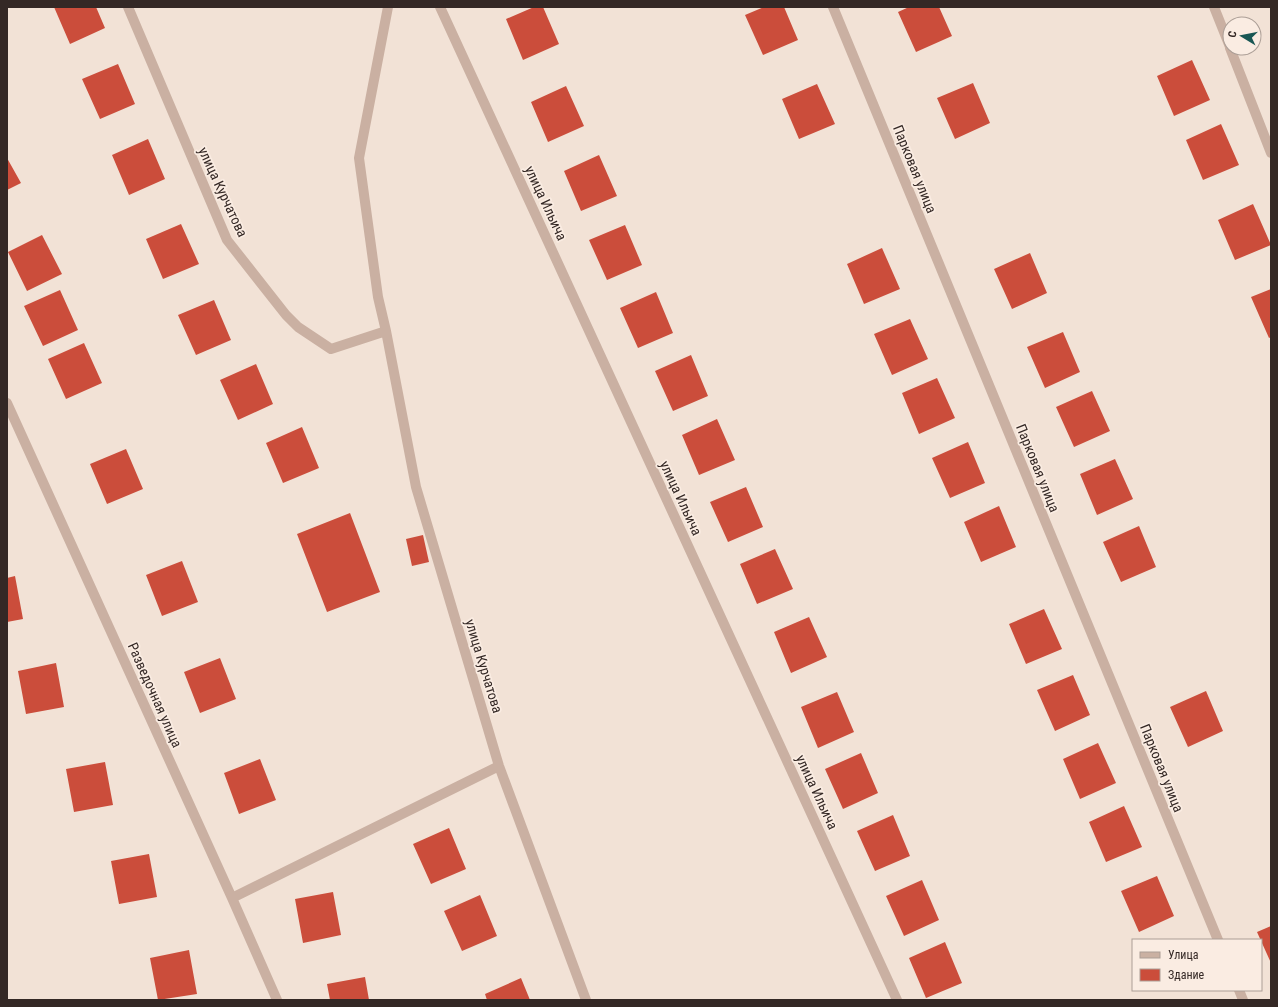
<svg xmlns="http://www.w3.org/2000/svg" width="1278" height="1007" font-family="'Roboto Condensed',sans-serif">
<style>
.building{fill:#cb4d3b}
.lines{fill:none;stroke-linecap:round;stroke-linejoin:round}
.minor{stroke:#cab0a2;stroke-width:10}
.labels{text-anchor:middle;stroke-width:3.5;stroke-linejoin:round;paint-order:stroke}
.street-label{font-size:14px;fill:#342825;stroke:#faece2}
</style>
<rect width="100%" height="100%" fill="#f2e2d6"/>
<path class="building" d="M 54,7 L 96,7 L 105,28 L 70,44 Z
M 534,7 L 543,7 L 559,44 L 523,60 L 506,19 Z
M 764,7 L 784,7 L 798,40 L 763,55 L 745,15 Z
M 909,7 L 939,7 L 952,36 L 916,52 L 898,12 Z
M 1192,60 L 1210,100 L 1174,116 L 1157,76 Z
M 118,64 L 135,104 L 100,119 L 82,79 Z
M 973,83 L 990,123 L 955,139 L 937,98 Z
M 817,84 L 835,124 L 799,139 L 782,99 Z
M 566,86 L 584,126 L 548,142 L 531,102 Z
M 1221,124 L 1239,165 L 1203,180 L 1186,140 Z
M 148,139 L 165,179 L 129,195 L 112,155 Z
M 599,155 L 617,196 L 581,211 L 564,171 Z
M 7,158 L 21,183 L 7,190 Z
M 1253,204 L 1271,245 L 1235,260 L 1218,220 Z
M 181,224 L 199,264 L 163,279 L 146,239 Z
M 625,225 L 642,265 L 607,280 L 589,240 Z
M 42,235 L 62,274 L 27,291 L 8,252 Z
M 882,248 L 900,289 L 864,304 L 847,264 Z
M 1030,253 L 1047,293 L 1012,309 L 994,269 Z
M 1271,289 L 1271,337 L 1269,338 L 1251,297 Z
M 60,290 L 78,330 L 43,346 L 24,306 Z
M 656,292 L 673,333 L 638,348 L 620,308 Z
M 214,300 L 231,340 L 196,355 L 178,315 Z
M 910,319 L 928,359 L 892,375 L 874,334 Z
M 1063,332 L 1080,372 L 1045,388 L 1027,347 Z
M 84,343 L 102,383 L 66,399 L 48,359 Z
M 691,355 L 708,396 L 673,411 L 655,371 Z
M 256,364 L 273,404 L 238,420 L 220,380 Z
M 937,378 L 955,418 L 919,434 L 902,393 Z
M 1092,391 L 1110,431 L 1074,447 L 1056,407 Z
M 717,419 L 735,460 L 699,475 L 682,435 Z
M 302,427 L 319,468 L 283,483 L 266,443 Z
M 968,442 L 985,483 L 950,498 L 932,458 Z
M 126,449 L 143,489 L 107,504 L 90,464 Z
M 1115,459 L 1133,499 L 1097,515 L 1080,474 Z
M 746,487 L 763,527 L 728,542 L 710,502 Z
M 999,506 L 1016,547 L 981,562 L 964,522 Z
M 350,513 L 380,592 L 327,612 L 297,534 Z
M 1139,526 L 1156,567 L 1121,582 L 1103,542 Z
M 423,535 L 429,562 L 412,566 L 406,539 Z
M 775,549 L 793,589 L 757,604 L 740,564 Z
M 182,561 L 198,602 L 162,616 L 146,575 Z
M 15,576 L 23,619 L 7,622 L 7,578 Z
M 1044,609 L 1062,649 L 1026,664 L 1009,624 Z
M 809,617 L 827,657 L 791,673 L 774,632 Z
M 220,658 L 236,699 L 200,713 L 184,672 Z
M 56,663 L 64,707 L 26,714 L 18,671 Z
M 1073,675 L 1090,715 L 1055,731 L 1037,690 Z
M 1206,691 L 1223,731 L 1188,747 L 1170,707 Z
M 837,692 L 854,732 L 818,748 L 801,707 Z
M 1098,743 L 1116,783 L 1080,799 L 1063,759 Z
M 861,753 L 878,793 L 843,809 L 825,769 Z
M 260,759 L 276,800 L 239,814 L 224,773 Z
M 105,762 L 113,805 L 74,812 L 66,769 Z
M 1124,806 L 1142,847 L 1106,862 L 1089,822 Z
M 893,815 L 910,856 L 875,871 L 857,831 Z
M 449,828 L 466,869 L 431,884 L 413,844 Z
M 149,854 L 157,897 L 119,904 L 111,861 Z
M 1157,876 L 1174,916 L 1139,932 L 1121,891 Z
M 922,880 L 939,920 L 904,936 L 886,896 Z
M 333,892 L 341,935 L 303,943 L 295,899 Z
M 480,895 L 497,936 L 462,951 L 444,911 Z
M 1271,926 L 1271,963 L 1257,932 Z
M 945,942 L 962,983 L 926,998 L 909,958 Z
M 189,950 L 197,994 L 158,1000 L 150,958 Z
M 365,977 L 369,1000 L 330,1000 L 327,984 Z
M 521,978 L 530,1000 L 487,1000 L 485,994 Z"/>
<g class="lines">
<path class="minor" d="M 128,7 L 227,240 L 286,315 L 298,327 L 331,349 L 386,331
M 388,7 L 359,158 L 378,297 L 386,331 L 416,487 L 499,766 L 586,1000
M 440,7 L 897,1000
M 833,7 L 1218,940
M 1214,7 L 1230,47
M 1230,48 L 1271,153
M 7,403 L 232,898 L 277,1000
M 232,898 L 499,766
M 1239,990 L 1243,1000"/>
</g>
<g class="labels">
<g class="street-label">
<text transform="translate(915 169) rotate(68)" y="5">Парковая улица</text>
<text transform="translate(223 192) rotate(65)" y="5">улица Курчатова</text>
<text transform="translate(546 203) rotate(65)" y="5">улица Ильича</text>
<text transform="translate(1038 468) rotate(68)" y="5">Парковая улица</text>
<text transform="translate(681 498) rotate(65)" y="5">улица Ильича</text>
<text transform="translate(484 666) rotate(73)" y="5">улица Курчатова</text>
<text transform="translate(155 695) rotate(66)" y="5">Разведочная улица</text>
<text transform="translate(1162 768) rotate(68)" y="5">Парковая улица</text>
<text transform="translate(817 792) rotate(65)" y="5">улица Ильича</text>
</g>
</g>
<rect width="1278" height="1007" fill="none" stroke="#342825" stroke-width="16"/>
<rect x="1132" y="939" width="130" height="52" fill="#faece2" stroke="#ab9e96"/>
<rect x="1140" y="952" width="20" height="6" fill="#cab0a2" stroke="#ab9e96"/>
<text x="1168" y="959" font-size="12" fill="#342825">Улица</text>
<rect x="1140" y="969" width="20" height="12" fill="#cb4d3b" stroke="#ab9e96"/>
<text x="1168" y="979" font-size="12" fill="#342825">Здание</text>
<g transform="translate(1242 36) rotate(280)"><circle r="19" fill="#faece2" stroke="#ab9e96"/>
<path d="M0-3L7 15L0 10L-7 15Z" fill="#195754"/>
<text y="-6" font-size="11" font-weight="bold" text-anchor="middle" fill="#342825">С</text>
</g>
</svg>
